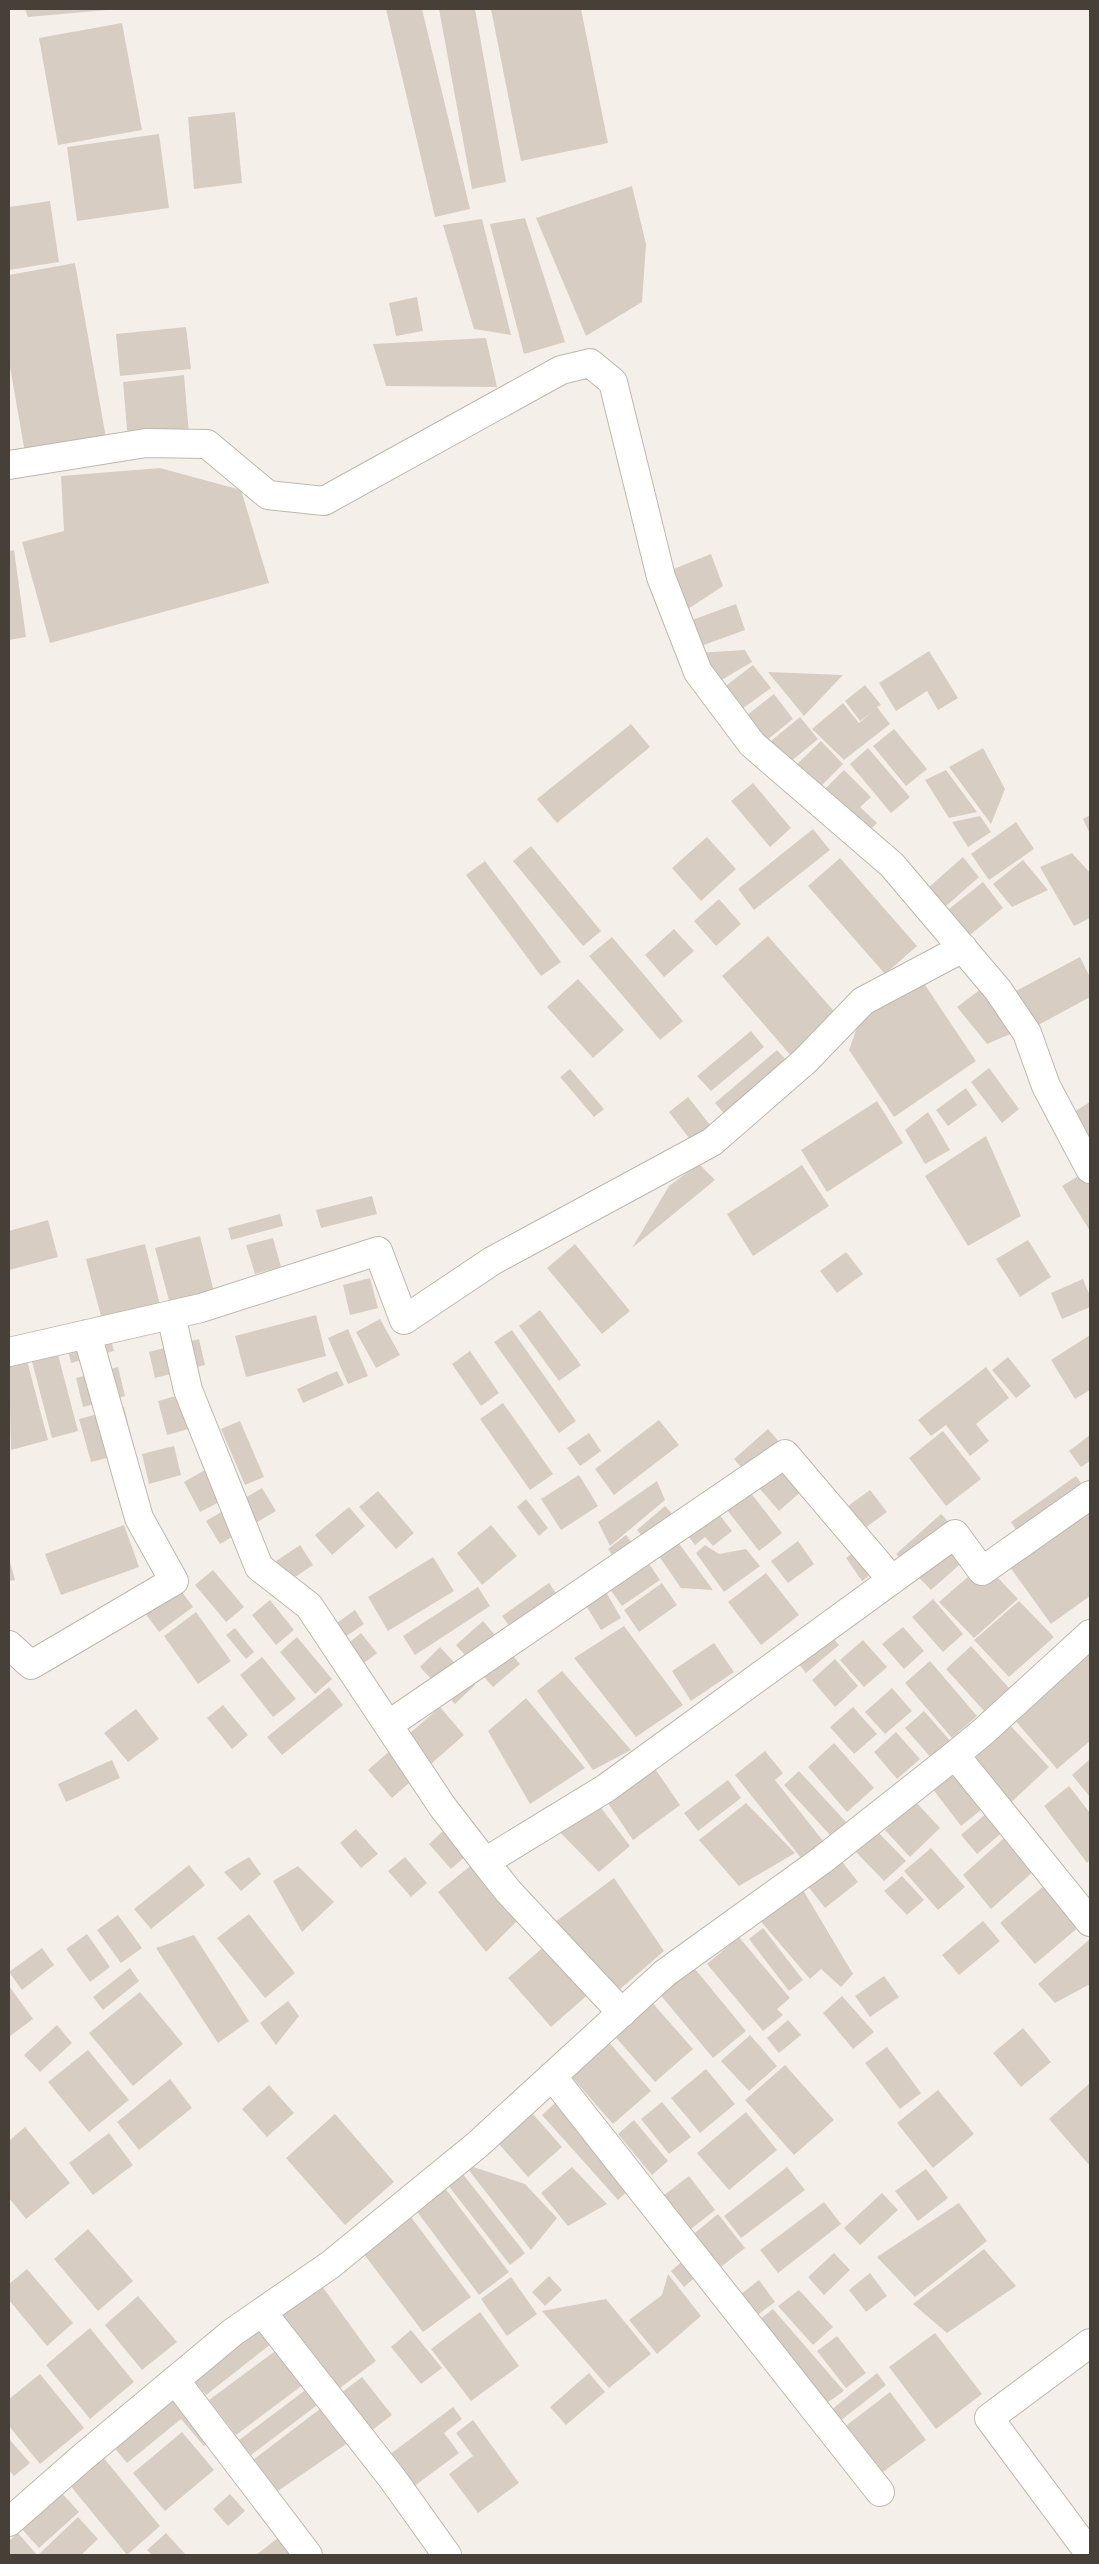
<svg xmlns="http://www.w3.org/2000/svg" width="1099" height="2564" font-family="'Space Grotesk',sans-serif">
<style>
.building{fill:#d8cdc2}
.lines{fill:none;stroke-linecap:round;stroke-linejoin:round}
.minor-casing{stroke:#bfb7ac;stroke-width:30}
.minor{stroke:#fff;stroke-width:28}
</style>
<rect width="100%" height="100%" fill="#f4f0e9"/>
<path class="building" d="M 25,9 L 107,9 L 107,10 L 28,17 Z
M 386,9 L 422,9 L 470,209 L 435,217 Z
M 439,9 L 475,9 L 506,182 L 472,189 Z
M 491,9 L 581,9 L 608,143 L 521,161 Z
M 122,23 L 142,130 L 58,145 L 39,38 Z
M 235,112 L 242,183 L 194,189 L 188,117 Z
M 159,134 L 169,208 L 77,221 L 67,147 Z
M 632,186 L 646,244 L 642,302 L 586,336 L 536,218 Z
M 50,201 L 59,262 L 9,270 L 9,207 Z
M 525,218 L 565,342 L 524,354 L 490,224 Z
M 482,219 L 511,335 L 474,329 L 443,225 Z
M 75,263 L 106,438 L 25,453 L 9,361 L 9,275 Z
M 417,297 L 423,331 L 396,336 L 389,303 Z
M 186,327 L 191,369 L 120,376 L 116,334 Z
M 486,338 L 497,387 L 386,386 L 373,344 Z
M 184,375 L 189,435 L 128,441 L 123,382 Z
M 160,468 L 241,490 L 269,583 L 50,643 L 22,542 L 64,531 L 61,476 Z
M 14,550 L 26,637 L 9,640 L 9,551 Z
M 711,554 L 723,586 L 682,613 L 666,572 Z
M 736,604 L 745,630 L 701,646 L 692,620 Z
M 745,650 L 752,662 L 713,685 L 696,653 Z
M 929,651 L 958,698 L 938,710 L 927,691 L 896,711 L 879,683 Z
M 753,665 L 771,688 L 735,714 L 719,691 Z
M 768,672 L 843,675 L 804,716 Z
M 865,685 L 881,705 L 877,707 L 890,724 L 844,760 L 812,729 L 843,703 L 859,723 L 872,712 L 860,721 L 845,701 Z
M 774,694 L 793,719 L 767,740 L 747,715 Z
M 800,717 L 818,739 L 783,768 L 765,746 Z
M 631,724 L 650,747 L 557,823 L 537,799 Z
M 894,729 L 927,769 L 906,786 L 873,746 Z
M 821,741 L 843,764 L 815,792 L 792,769 Z
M 868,748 L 910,797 L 891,813 L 850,764 Z
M 983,748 L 1005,789 L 991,824 L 949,767 Z
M 844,770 L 871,797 L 860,807 L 877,823 L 864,836 L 821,793 Z
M 946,770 L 977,812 L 949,818 L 925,780 Z
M 753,783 L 791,828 L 770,847 L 731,801 Z
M 1090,815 L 1090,834 L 1083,819 Z
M 980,816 L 991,832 L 968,847 L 952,822 Z
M 1016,822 L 1034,849 L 989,880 L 971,854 Z
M 813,829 L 830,850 L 754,910 L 738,889 Z
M 707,837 L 736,869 L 701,901 L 672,868 Z
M 531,846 L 601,931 L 583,946 L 513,861 Z
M 1072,853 L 1090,873 L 1090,918 L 1074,926 L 1040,867 Z
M 963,857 L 979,877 L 945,907 L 928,888 Z
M 840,858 L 917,946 L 885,974 L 808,886 Z
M 1023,860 L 1048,890 L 1012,907 L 993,884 Z
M 485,861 L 561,962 L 541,976 L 466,875 Z
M 983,882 L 1003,908 L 965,939 L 944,913 Z
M 719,899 L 741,924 L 716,946 L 694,921 Z
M 674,929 L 694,951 L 664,977 L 645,955 Z
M 768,936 L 839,1017 L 792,1057 L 722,976 Z
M 612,937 L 683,1021 L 660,1040 L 589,956 Z
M 1080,957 L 1090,977 L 1090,997 L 1031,1029 L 1012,993 Z
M 919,976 L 976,1061 L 894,1117 L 849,1050 L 861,1016 Z
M 578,979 L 624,1030 L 593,1058 L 547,1007 Z
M 981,989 L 1015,1032 L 987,1044 L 957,1007 Z
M 751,1031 L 764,1047 L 711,1091 L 697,1076 Z
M 777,1050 L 795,1070 L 733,1124 L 715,1103 Z
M 989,1068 L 1019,1109 L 1002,1123 L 971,1082 Z
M 570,1069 L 604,1109 L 594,1117 L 560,1077 Z
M 966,1088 L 977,1105 L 948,1126 L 936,1110 Z
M 688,1097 L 718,1135 L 698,1150 L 669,1112 Z
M 877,1101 L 903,1143 L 827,1192 L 801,1150 Z
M 1090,1102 L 1090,1149 L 1069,1115 Z
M 928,1112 L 950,1150 L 925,1164 L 905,1130 Z
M 986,1136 L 1021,1216 L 968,1246 L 925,1176 Z
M 699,1164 L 715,1180 L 632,1248 L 669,1186 Z
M 802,1165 L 829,1206 L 753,1256 L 727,1214 Z
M 1085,1172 L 1090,1181 L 1090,1231 L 1062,1186 Z
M 372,1196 L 377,1214 L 321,1228 L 316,1210 Z
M 280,1214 L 283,1226 L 231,1240 L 228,1228 Z
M 48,1220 L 58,1257 L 9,1270 L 9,1231 Z
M 200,1236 L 215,1296 L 171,1308 L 155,1248 Z
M 273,1238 L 281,1267 L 255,1274 L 246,1245 Z
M 1028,1240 L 1051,1277 L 1020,1297 L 996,1259 Z
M 145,1244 L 162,1313 L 104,1328 L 86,1259 Z
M 575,1244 L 630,1311 L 602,1334 L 547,1268 Z
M 846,1252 L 863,1274 L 837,1293 L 820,1271 Z
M 370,1278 L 378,1308 L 350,1315 L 343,1285 Z
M 1083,1279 L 1090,1296 L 1090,1307 L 1062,1319 L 1051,1293 Z
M 540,1310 L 581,1365 L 559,1381 L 519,1326 Z
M 316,1315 L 326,1356 L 246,1377 L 235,1336 Z
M 380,1319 L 400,1355 L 376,1368 L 356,1332 Z
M 348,1329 L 368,1376 L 348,1384 L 328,1338 Z
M 512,1330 L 576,1421 L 559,1433 L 494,1342 Z
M 109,1332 L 114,1351 L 71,1363 L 66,1344 Z
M 1090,1335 L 1090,1390 L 1075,1399 L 1051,1360 Z
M 199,1339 L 205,1365 L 155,1378 L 149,1352 Z
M 56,1347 L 78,1431 L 52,1438 L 30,1354 Z
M 470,1351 L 499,1393 L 481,1406 L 452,1364 Z
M 25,1353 L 48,1440 L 11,1450 L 9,1357 Z
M 1008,1357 L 1031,1386 L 1016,1398 L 992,1370 Z
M 118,1367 L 125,1396 L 83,1407 L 76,1378 Z
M 986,1367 L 1009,1398 L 976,1424 L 989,1441 L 970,1456 L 946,1425 L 931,1436 L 918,1420 Z
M 337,1371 L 344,1385 L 303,1403 L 297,1389 Z
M 183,1394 L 192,1428 L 167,1435 L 158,1401 Z
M 503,1403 L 553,1474 L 530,1490 L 480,1419 Z
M 124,1407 L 135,1451 L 91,1462 L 79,1419 Z
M 659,1420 L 679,1445 L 614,1495 L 595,1469 Z
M 240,1421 L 264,1477 L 245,1485 L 221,1429 Z
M 768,1429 L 813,1481 L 779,1511 L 734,1459 Z
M 943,1431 L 981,1479 L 946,1506 L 909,1458 Z
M 589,1433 L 601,1451 L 580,1466 L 567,1448 Z
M 1090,1435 L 1090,1461 L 1081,1467 L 1069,1451 Z
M 174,1446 L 181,1475 L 149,1484 L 142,1454 Z
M 210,1467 L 227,1498 L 200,1512 L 184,1482 Z
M 736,1474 L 782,1533 L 759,1551 L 713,1492 Z
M 579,1475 L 598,1506 L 561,1530 L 541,1499 Z
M 1076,1476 L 1090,1496 L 1090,1596 L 1051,1624 L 1002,1556 L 1023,1540 L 1011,1522 Z
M 657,1481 L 665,1500 L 610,1546 L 598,1522 Z
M 262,1488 L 276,1511 L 220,1544 L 206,1521 Z
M 870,1490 L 887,1512 L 861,1531 L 844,1509 Z
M 378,1491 L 414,1533 L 396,1549 L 359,1507 Z
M 526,1499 L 548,1528 L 539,1536 L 517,1507 Z
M 707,1499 L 732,1531 L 713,1546 L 705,1537 L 695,1545 L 677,1522 Z
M 665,1506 L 675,1517 L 647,1542 L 637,1530 Z
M 349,1507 L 365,1526 L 332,1555 L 315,1535 Z
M 941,1514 L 976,1550 L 931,1590 L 896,1554 Z
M 124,1525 L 139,1567 L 61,1595 L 45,1554 Z
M 491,1525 L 517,1556 L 482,1585 L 457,1553 Z
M 626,1535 L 636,1548 L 617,1562 L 608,1549 Z
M 675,1538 L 713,1590 L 681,1588 L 656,1552 Z
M 872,1539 L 889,1561 L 862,1581 L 846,1558 Z
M 798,1541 L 814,1564 L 788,1583 L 771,1561 Z
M 300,1545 L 313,1565 L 273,1592 L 260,1572 Z
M 705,1545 L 719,1554 L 746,1549 L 760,1566 L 724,1592 L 696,1553 Z
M 433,1557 L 454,1591 L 388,1631 L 368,1597 Z
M 9,1558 L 15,1580 L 9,1581 Z
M 645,1558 L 660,1580 L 622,1606 L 607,1585 Z
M 984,1563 L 1018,1599 L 974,1638 L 939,1602 Z
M 213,1570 L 244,1607 L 226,1622 L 195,1585 Z
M 167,1572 L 193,1607 L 159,1632 L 133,1597 Z
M 766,1573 L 799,1615 L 761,1645 L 728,1602 Z
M 549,1583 L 566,1608 L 520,1641 L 502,1616 Z
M 662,1583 L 677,1605 L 639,1632 L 624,1610 Z
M 478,1587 L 490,1606 L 415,1655 L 403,1636 Z
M 606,1592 L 621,1618 L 601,1630 L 585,1604 Z
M 933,1599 L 963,1634 L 943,1652 L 912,1617 Z
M 270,1600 L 294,1630 L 276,1645 L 252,1615 Z
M 1019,1601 L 1054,1637 L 1009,1677 L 974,1640 Z
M 355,1610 L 364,1624 L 326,1650 L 317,1637 Z
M 196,1612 L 231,1661 L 198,1684 L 164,1636 Z
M 483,1621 L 520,1664 L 493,1687 L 456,1645 Z
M 822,1625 L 839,1645 L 806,1673 L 790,1653 Z
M 624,1626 L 683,1705 L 636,1737 L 574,1658 Z
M 903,1627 L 924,1651 L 904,1669 L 882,1644 Z
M 235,1628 L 254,1652 L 246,1659 L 226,1635 Z
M 361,1633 L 377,1653 L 342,1680 L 327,1660 Z
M 297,1637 L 332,1679 L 315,1694 L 280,1652 Z
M 863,1640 L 887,1667 L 864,1687 L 840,1660 Z
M 714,1643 L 734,1672 L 691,1701 L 672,1671 Z
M 971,1646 L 1009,1688 L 984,1711 L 946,1669 Z
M 440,1647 L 475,1685 L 455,1704 L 420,1667 Z
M 1087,1651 L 1090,1656 L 1090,1741 L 1057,1769 L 1012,1717 Z
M 262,1657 L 296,1699 L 273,1717 L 240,1675 Z
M 835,1659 L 858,1686 L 835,1707 L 812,1680 Z
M 930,1661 L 977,1716 L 952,1738 L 905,1683 Z
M 562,1671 L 631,1750 L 593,1770 L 537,1691 Z
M 329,1687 L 343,1705 L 282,1755 L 267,1737 Z
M 892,1688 L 912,1711 L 885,1734 L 865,1712 Z
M 526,1698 L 585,1768 L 530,1804 L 488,1731 Z
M 223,1705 L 248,1735 L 232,1749 L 207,1718 Z
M 440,1707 L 464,1735 L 392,1798 L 368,1770 Z
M 853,1707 L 877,1734 L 854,1754 L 830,1727 Z
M 136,1709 L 159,1739 L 128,1762 L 104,1733 Z
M 924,1711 L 952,1743 L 933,1760 L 905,1728 Z
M 1008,1723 L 1049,1767 L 1005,1808 L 964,1763 Z
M 896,1732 L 920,1759 L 897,1779 L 874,1752 Z
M 834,1743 L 874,1788 L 847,1812 L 808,1767 Z
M 765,1751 L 783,1773 L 775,1780 L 827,1846 L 805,1863 L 735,1775 Z
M 644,1753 L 680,1805 L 633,1840 L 595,1784 Z
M 1090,1759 L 1090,1797 L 1072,1775 Z
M 112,1760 L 120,1778 L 66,1802 L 58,1784 Z
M 956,1769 L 986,1806 L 961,1826 L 932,1788 Z
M 799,1771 L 846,1822 L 831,1836 L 784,1785 Z
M 728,1780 L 741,1798 L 698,1831 L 684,1813 Z
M 1069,1786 L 1090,1813 L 1090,1860 L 1087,1863 L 1044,1806 Z
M 586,1788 L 630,1846 L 599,1872 L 544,1816 Z
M 915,1801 L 940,1828 L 910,1857 L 885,1830 Z
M 746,1803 L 795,1853 L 739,1886 L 699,1840 Z
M 989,1811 L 1005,1830 L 977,1854 L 961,1835 Z
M 356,1829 L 378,1854 L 361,1868 L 340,1843 Z
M 445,1829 L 467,1855 L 451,1869 L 429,1844 Z
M 876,1830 L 906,1861 L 884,1881 L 854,1850 Z
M 1012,1831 L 1043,1863 L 991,1909 L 963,1875 Z
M 931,1848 L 965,1887 L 938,1910 L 904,1871 Z
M 489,1851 L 534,1904 L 486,1952 L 438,1892 Z
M 249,1857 L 261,1874 L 241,1891 L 224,1872 Z
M 405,1857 L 427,1883 L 411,1897 L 388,1871 Z
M 840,1859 L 858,1882 L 825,1908 L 807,1885 Z
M 189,1865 L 205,1885 L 151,1929 L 134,1909 Z
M 298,1866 L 334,1902 L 302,1932 L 273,1881 Z
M 902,1876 L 924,1900 L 907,1915 L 884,1891 Z
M 614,1878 L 664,1951 L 618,1991 L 555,1922 Z
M 1052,1879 L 1087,1920 L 1035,1964 L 1000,1923 Z
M 800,1885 L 853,1974 L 841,1987 L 821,1969 L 810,1979 L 758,1918 Z
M 249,1914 L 295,1973 L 265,1998 L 217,1938 Z
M 118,1915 L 142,1948 L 121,1963 L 97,1930 Z
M 983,1921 L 1000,1941 L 959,1975 L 942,1955 Z
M 763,1928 L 803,1980 L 789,1991 L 749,1939 Z
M 87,1934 L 110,1967 L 90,1982 L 66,1949 Z
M 194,1935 L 249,2021 L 218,2043 L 156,1948 Z
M 556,1936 L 599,1985 L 551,2027 L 508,1978 Z
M 739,1937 L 790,1998 L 777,2009 L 783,2015 L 763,2031 L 707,1964 Z
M 1090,1939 L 1090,1984 L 1055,2003 L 1038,1984 Z
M 42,1948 L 54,1965 L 22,1990 L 9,1972 Z
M 691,1964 L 746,2031 L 713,2058 L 658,1992 Z
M 130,1968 L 139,1981 L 103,2010 L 93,1997 Z
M 884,1976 L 899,1997 L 870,2017 L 855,1996 Z
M 9,1986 L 33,2019 L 10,2036 L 9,2035 Z
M 140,1992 L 183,2044 L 133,2086 L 89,2033 Z
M 842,1996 L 874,2032 L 853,2049 L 823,2013 Z
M 649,1999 L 693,2049 L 655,2082 L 611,2032 Z
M 288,2001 L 299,2016 L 276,2045 L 260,2023 Z
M 788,2020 L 801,2035 L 779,2053 L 767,2038 Z
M 57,2025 L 72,2043 L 40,2072 L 24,2055 Z
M 1023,2028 L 1051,2062 L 1021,2087 L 993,2053 Z
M 750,2035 L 777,2066 L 749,2091 L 721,2061 Z
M 608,2041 L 651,2091 L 613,2124 L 569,2074 Z
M 887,2047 L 921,2093 L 900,2109 L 865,2063 Z
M 88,2050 L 129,2100 L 89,2132 L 48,2082 Z
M 785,2065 L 834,2120 L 794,2155 L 745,2100 Z
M 706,2069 L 735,2104 L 700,2133 L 671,2098 Z
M 170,2079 L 192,2108 L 139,2150 L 117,2122 Z
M 1090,2083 L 1090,2166 L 1049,2119 Z
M 269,2085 L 294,2113 L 267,2137 L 242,2109 Z
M 938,2090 L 974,2134 L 933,2168 L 897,2123 Z
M 568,2091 L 643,2177 L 618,2200 L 542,2115 Z
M 662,2102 L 691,2137 L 669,2154 L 641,2119 Z
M 746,2112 L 777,2150 L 729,2190 L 697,2153 Z
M 532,2113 L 562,2147 L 528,2177 L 498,2143 Z
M 335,2114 L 394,2182 L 345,2225 L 286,2158 Z
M 634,2120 L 668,2161 L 652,2175 L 618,2134 Z
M 25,2127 L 70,2183 L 26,2219 L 9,2198 L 9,2141 Z
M 109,2133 L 133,2165 L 93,2195 L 69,2163 Z
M 464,2164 L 525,2184 L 557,2218 L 531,2250 Z
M 572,2167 L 607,2204 L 568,2226 L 541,2193 Z
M 787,2167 L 805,2190 L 741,2238 L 724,2216 Z
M 459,2169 L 525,2253 L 510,2265 L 444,2180 Z
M 926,2169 L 948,2198 L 918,2221 L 895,2191 Z
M 689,2176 L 715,2210 L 682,2236 L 655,2202 Z
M 441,2183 L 509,2272 L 479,2295 L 413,2206 Z
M 882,2193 L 898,2210 L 860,2245 L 844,2228 Z
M 824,2202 L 841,2224 L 778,2273 L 760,2250 Z
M 959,2203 L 987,2241 L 915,2297 L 877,2257 Z
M 408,2213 L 471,2297 L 423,2332 L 360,2249 Z
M 718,2214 L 745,2248 L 712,2274 L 685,2241 Z
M 88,2229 L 133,2281 L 98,2311 L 54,2259 Z
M 984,2249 L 1016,2286 L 947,2333 L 913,2304 Z
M 834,2253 L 850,2270 L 824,2295 L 808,2277 Z
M 686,2258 L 699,2274 L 684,2287 L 671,2271 Z
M 27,2269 L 73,2323 L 47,2346 L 9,2300 L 9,2284 Z
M 870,2273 L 887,2296 L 866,2312 L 849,2290 Z
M 668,2274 L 701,2316 L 657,2354 L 629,2320 L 662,2295 Z
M 549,2276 L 562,2290 L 545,2306 L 532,2292 Z
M 511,2277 L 537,2314 L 507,2336 L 481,2299 Z
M 759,2280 L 775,2302 L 752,2319 L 736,2298 Z
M 319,2282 L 376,2361 L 336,2391 L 278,2312 Z
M 799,2290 L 833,2327 L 813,2345 L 778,2306 Z
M 138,2296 L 177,2342 L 142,2370 L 105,2325 Z
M 606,2299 L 651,2354 L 609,2388 L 542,2311 Z
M 773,2309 L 844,2391 L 821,2407 L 755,2323 Z
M 480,2312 L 519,2366 L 471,2401 L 431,2349 Z
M 260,2320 L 276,2340 L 206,2395 L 190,2376 Z
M 90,2328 L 134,2382 L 90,2419 L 46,2365 Z
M 411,2330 L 442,2368 L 421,2384 L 391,2347 Z
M 935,2333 L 982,2394 L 936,2429 L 889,2367 Z
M 837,2336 L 866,2373 L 846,2388 L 817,2351 Z
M 282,2346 L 308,2381 L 236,2435 L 209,2400 Z
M 589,2373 L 605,2392 L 566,2425 L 550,2407 Z
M 877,2373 L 886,2385 L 840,2421 L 831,2410 Z
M 40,2374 L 84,2428 L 40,2464 L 9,2426 L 9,2399 Z
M 362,2377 L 392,2415 L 371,2431 L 341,2393 Z
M 316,2382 L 328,2397 L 251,2455 L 239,2440 Z
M 184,2385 L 222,2432 L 204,2446 L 181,2419 L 127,2463 L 112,2445 Z
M 890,2392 L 926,2440 L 879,2475 L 843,2428 Z
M 329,2402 L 355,2438 L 275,2493 L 249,2463 Z
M 453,2407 L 462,2419 L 444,2433 L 459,2453 L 409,2490 L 385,2458 Z
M 473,2420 L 519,2483 L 478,2513 L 449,2474 L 473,2456 L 456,2433 Z
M 182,2432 L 214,2470 L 165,2511 L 133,2473 Z
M 9,2439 L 30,2463 L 14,2476 L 9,2470 Z
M 102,2456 L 160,2526 L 127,2555 L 69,2484 Z
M 59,2490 L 79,2512 L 39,2548 L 19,2526 Z
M 230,2494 L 245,2511 L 228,2526 L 213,2509 Z
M 78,2517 L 98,2539 L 81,2555 L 41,2555 L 39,2554 Z
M 18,2533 L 37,2555 L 9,2555 L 9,2541 Z
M 166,2533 L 186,2555 L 152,2555 L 147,2550 Z
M 283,2534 L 299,2555 L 256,2555 Z"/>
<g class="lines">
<g class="minor-casing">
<path id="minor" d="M 9,465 L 146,443 L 207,444 L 268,495 L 324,501 L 561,370 L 590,363 L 613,382 L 661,577 L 698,672 L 752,744 L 892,865 L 998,990 L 1027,1033 L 1046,1086 L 1090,1169
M 171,1315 L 188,1390 L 259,1567 L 309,1606 L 442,1806 L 485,1862 L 508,1891 L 622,2013
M 9,1352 L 201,1308 L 378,1251 L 404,1320 L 492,1261 L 712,1142 L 805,1061 L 863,1001 L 963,948
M 9,1645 L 31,1665 L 174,1581 L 139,1518 L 87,1334
M 388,1725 L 785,1454 L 892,1580
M 955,1755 L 1090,1922
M 485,1862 L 606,1788 L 955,1534 L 982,1571 L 1090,1495
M 552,2076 L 880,2492
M 262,2312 L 392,2478 L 447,2555
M 1090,2343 L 989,2418 L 1090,2554
M 175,2380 L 308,2555
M 9,2522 L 83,2457 L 233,2332 L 330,2265 L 477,2145 L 665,1973 L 822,1860 L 955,1755 L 984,1731 L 1090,1634"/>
</g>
<use href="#minor" class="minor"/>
</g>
<rect width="1099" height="2564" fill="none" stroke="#474038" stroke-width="20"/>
</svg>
